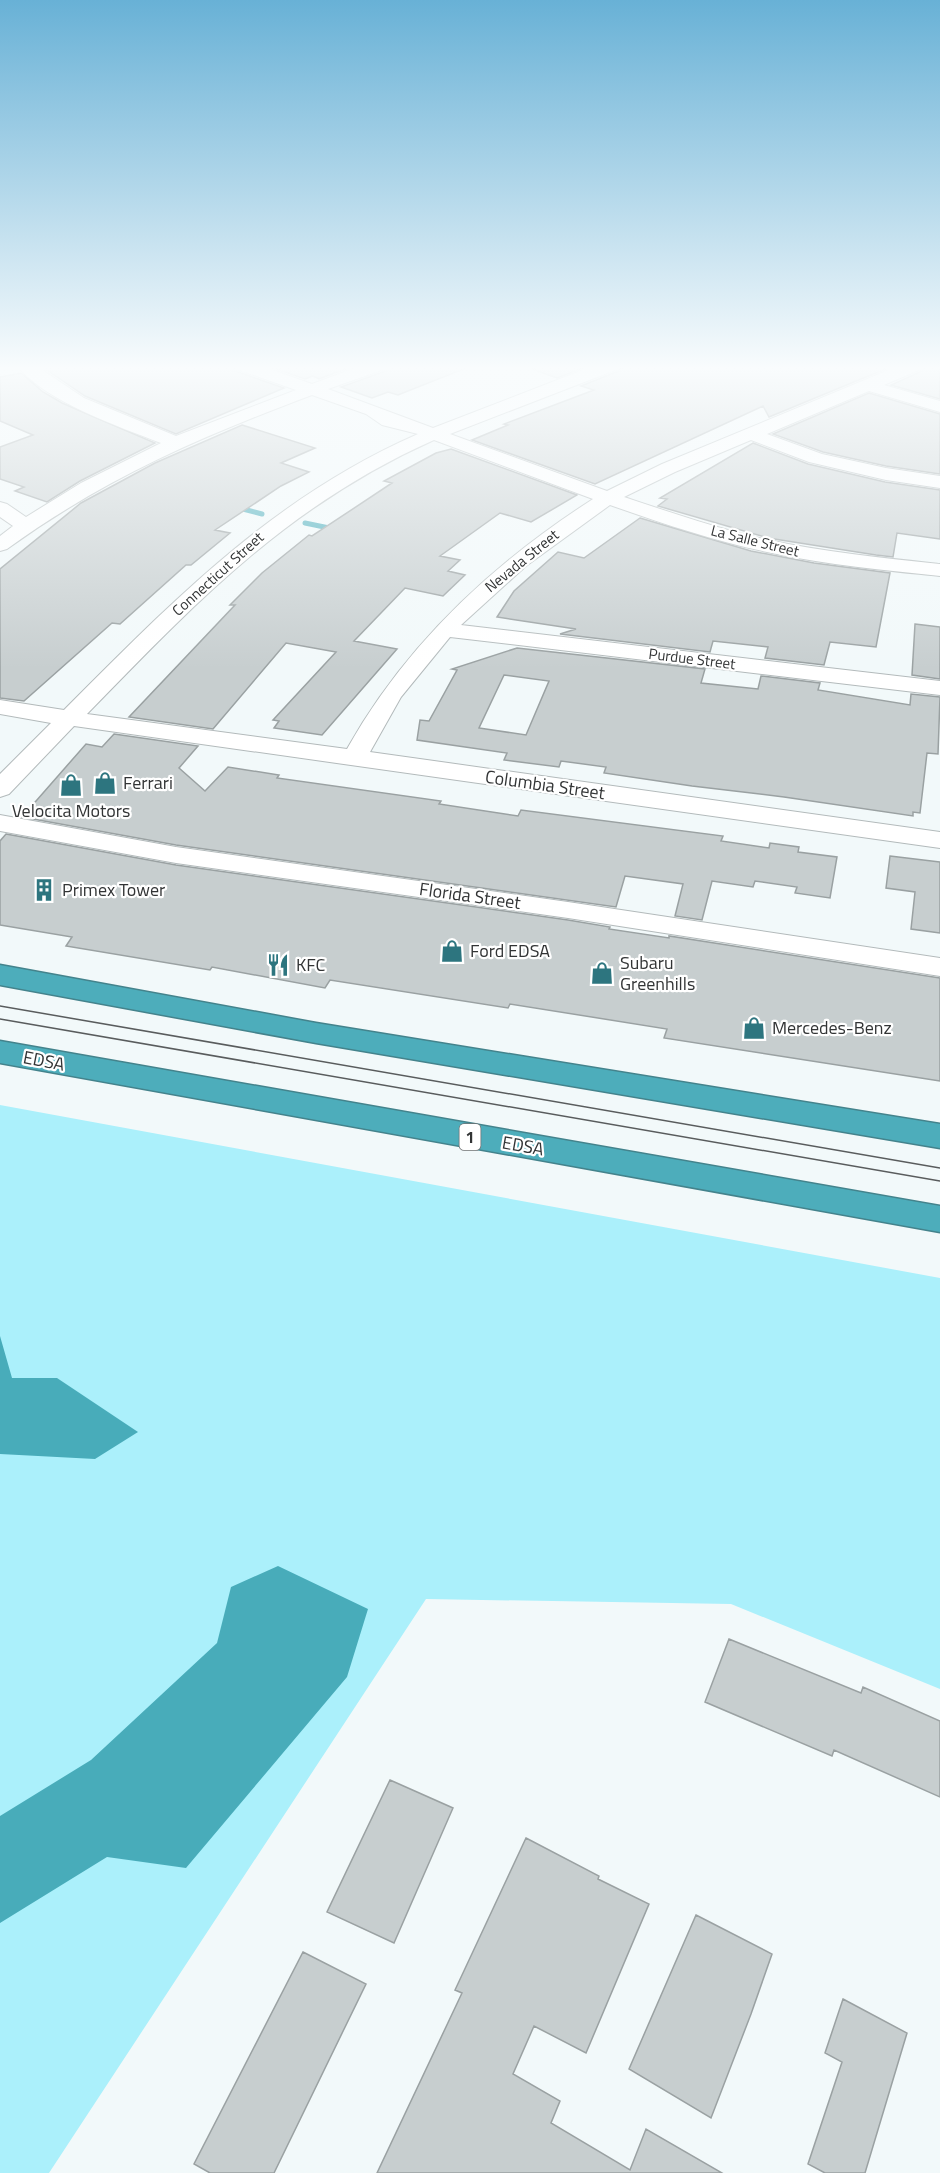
<svg xmlns="http://www.w3.org/2000/svg" width="940" height="2173" font-family="'Titillium Web',sans-serif">
<style>
.green{fill:#abf0fb}
.water{fill:#48acba}
.lines{fill:none;stroke-linecap:round;stroke-linejoin:round}
.stream{stroke:#48acba;stroke-width:5}
.building{fill:#c7cecf;stroke:#9aa1a2;stroke-width:1.5;fill-rule:evenodd}
.minor-casing{stroke:#b3babb;stroke-width:2}
.highway-casing{stroke:#44838c;stroke-width:3}
.minor{fill:#fff;fill-rule:evenodd}
.highway{fill:#4dadbb;fill-rule:evenodd}
.tram{stroke:#595c5d;stroke-width:1.5}
.labels{text-anchor:middle;stroke-width:4.5;stroke-linejoin:round;paint-order:stroke}
.far-street-label{font-size:15px;fill:#323435;stroke:#fff}
.shield{fill:#fff;stroke:#707172;stroke-width:1.5}
.shield-label{font-size:16px;font-weight:bold;fill:#323435}
.poi-label{font-size:18px;fill:#323435;stroke:#fff;text-anchor:start}
.street-label{font-size:18px;fill:#323435;stroke:#fff}
</style>
<rect width="100%" height="100%" fill="#f2f9fa"/>
<path class="green" d="M 0,1105 L 940,1278 L 940,1689 L 731,1604 L 426,1599 L 49,2173 L 0,2173 Z"/>
<path class="water" d="M 0,1336 L 12,1378 L 57,1378 L 138,1432 L 95,1459 L 0,1454 Z
M 278,1566 L 368,1609 L 347,1677 L 186,1868 L 107,1857 L 0,1923 L 0,1816 L 91,1760 L 217,1643 L 231,1587 Z"/>
<g class="lines">
<path class="stream" d="M 235,507 L 262,514
M 305,523 L 334,529"/>
</g>
<path class="building" d="M 60,365 L 232,365 L 235,371 L 284,388 L 176,434 L 85,396 L 44,368 Z
M 265,365 L 356,365 L 319,379 L 313,376 L 305,379 Z
M 389,365 L 471,365 L 471,366 L 398,395 L 388,392 L 372,398 L 341,387 L 386,371 Z
M 532,365 L 590,365 L 557,378 L 532,369 Z
M 622,365 L 895,365 L 769,417 L 763,406 L 595,484 L 472,440 L 508,425 L 504,424 L 594,390 L 581,386 L 619,371 Z
M 925,365 L 940,365 L 940,399 L 891,385 L 922,371 Z
M 21,373 L 43,392 L 62,403 L 155,443 L 80,481 L 47,502 L 15,491 L 24,487 L 0,479 L 0,447 L 33,435 L 0,421 L 0,377 Z
M 869,393 L 940,414 L 940,474 L 886,466 L 823,452 L 773,434 Z
M 242,425 L 315,448 L 281,463 L 309,472 L 281,486 L 215,530 L 230,533 L 191,565 L 186,565 L 120,624 L 112,623 L 24,701 L 0,698 L 0,569 L 81,503 L 155,463 Z
M 753,443 L 808,464 L 885,482 L 940,490 L 940,539 L 897,533 L 893,557 L 876,555 L 768,538 L 658,506 L 667,499 L 660,498 Z
M 451,449 L 577,495 L 531,522 L 500,513 L 440,556 L 460,560 L 448,571 L 465,575 L 443,596 L 405,588 L 354,641 L 397,649 L 322,735 L 274,728 L 279,721 L 273,720 L 336,652 L 286,643 L 213,729 L 129,717 L 235,605 L 230,605 L 262,573 L 309,535 L 312,536 L 392,483 L 384,481 L 436,453 Z
M 640,518 L 751,551 L 814,563 L 890,573 L 876,647 L 830,642 L 824,665 L 765,658 L 768,647 L 713,641 L 710,652 L 560,634 L 576,629 L 497,617 L 514,591 L 558,552 L 584,558 Z
M 915,624 L 940,627 L 940,679 L 912,675 Z
M 517,648 L 705,669 L 701,683 L 758,689 L 761,676 L 820,683 L 818,690 L 910,705 L 911,694 L 940,697 L 938,754 L 927,753 L 920,813 L 913,812 L 913,816 L 784,797 L 692,786 L 604,773 L 606,767 L 561,761 L 559,767 L 504,760 L 507,753 L 417,740 L 420,720 L 429,721 L 457,670 L 452,669 ZM 504,675 L 549,681 L 526,735 L 479,728 Z
M 114,734 L 198,746 L 179,768 L 205,791 L 228,767 L 279,775 L 277,778 L 441,801 L 439,804 L 518,816 L 521,810 L 723,836 L 721,841 L 769,848 L 770,843 L 799,847 L 798,852 L 837,857 L 830,898 L 795,893 L 797,887 L 755,881 L 753,887 L 712,881 L 702,920 L 675,916 L 683,884 L 625,876 L 616,907 L 176,845 L 22,817 L 86,744 L 102,747 Z
M 6,834 L 176,865 L 568,920 L 610,927 L 609,929 L 669,938 L 669,936 L 940,978 L 940,1081 L 664,1038 L 667,1029 L 510,1004 L 508,1008 L 330,980 L 325,988 L 212,967 L 210,970 L 66,946 L 72,937 L 0,925 L 0,841 Z
M 890,856 L 940,862 L 940,933 L 911,929 L 915,892 L 886,888 Z
M 729,1639 L 861,1693 L 863,1687 L 940,1721 L 940,1797 L 834,1750 L 832,1756 L 705,1702 Z
M 390,1780 L 453,1808 L 394,1943 L 327,1912 Z
M 526,1838 L 599,1876 L 598,1879 L 649,1904 L 586,2053 L 534,2026 L 513,2074 L 560,2101 L 551,2123 L 630,2170 L 646,2129 L 722,2173 L 377,2173 L 462,1993 L 455,1990 Z
M 696,1915 L 772,1954 L 751,2014 L 711,2118 L 629,2069 Z
M 303,1952 L 366,1984 L 274,2173 L 210,2173 L 194,2164 Z
M 843,1999 L 907,2033 L 865,2173 L 825,2173 L 808,2164 L 842,2062 L 825,2053 Z"/>
<g class="lines">
<g class="minor-casing">
<path id="minor" d="M 17,365 L 35,365 L 84,398 L 176,436 L 296,390 L 236,369 L 234,365 L 258,365 L 312,384 L 363,365 L 387,365 L 385,369 L 328,389 L 433,428 L 596,365 L 620,365 L 618,369 L 450,434 L 607,491 L 662,464 L 901,365 L 923,365 L 921,369 L 884,385 L 940,401 L 940,412 L 869,391 L 767,434 L 822,454 L 886,468 L 940,476 L 940,488 L 886,480 L 809,462 L 751,440 L 675,472 L 624,497 C 672,513 719,529 768,540 C 825,552 883,558 940,564 L 940,576 C 884,570 828,565 772,553 C 717,542 664,524 610,505 L 526,566 L 461,625 L 940,681 L 940,695 L 450,637 L 401,697 L 370,752 L 940,832 L 940,848 L 74,726 L 9,794 L 0,797 L 0,774 L 51,723 L 0,714 L 0,700 L 64,710 C 174,600 272,498 418,434 L 382,425 L 366,414 L 312,395 C 200,437 105,478 7,549 L 0,551 L 0,536 L 13,526 L 0,517 L 0,502 L 7,504 L 26,517 L 81,483 L 161,443 C 120,427 43,401 17,365 ZM 434,440 L 593,499 C 492,564 406,644 347,749 L 87,714 C 196,602 288,505 434,440 Z
M 0,815 L 176,847 L 568,902 L 940,958 L 940,976 L 568,918 L 176,863 L 0,831 Z"/>
</g>
<g class="highway-casing">
<path id="highway" d="M 0,965 L 316,1023 L 940,1124 L 940,1148 L 316,1043 L 0,985 Z
M 0,1041 L 940,1206 L 940,1232 L 0,1063 Z"/>
</g>
<use href="#minor" class="minor"/>
<use href="#highway" class="highway"/>
<path class="tram" d="M 0,1006 L 940,1168
M 0,1019 L 940,1181"/>
</g>
<linearGradient id="sky" x2="0" y2="1"><stop stop-color="#68b1d6"/><stop offset="0.55" stop-color="#f9fcfd"/><stop offset="1" stop-color="#f9fcfd" stop-opacity="0"/></linearGradient>
<rect width="940" height="669" fill="url(#sky)"/>
<defs>
<g id="shop-bare" transform="scale(1.8)"><path d="M-5-2.5h2.3a2.7 3.5 0 0 1 5.4 0H5L5.5 6h-11ZM-1.5-2.5h3a1.5 2.3 0 0 0-3 0Z" fill="#2d757f" stroke="#fff" stroke-width="2.5" paint-order="stroke"/></g>
<g id="building-bare" transform="scale(1.8)"><path d="M-4-6H4V6H1V3H-1V6H-4ZM-2.5-4.3h1.7v1.8h-1.7ZM.8-4.3h1.7v1.8H.8ZM-2.5-1h1.7V.8h-1.7ZM.8-1h1.7V.8H.8Z" fill="#2d757f" stroke="#fff" stroke-width="2.5" paint-order="stroke"/></g>
<g id="restaurant-bare" transform="scale(1.8)"><path d="M-5-6h1v4h1v-4h1v4h1v-4h1v5L-1.5 .5V6h-2V.5L-5-1ZM5-6V6H3V1.5H1.5Q1.5-4 5-6Z" fill="#2d757f" stroke="#fff" stroke-width="2.5" paint-order="stroke"/></g>
</defs>
<g fill-rule="evenodd">
<use href="#shop-bare" x="105" y="783"/>
<use href="#shop-bare" x="71" y="785"/>
<use href="#building-bare" x="44" y="890"/>
<use href="#shop-bare" x="452" y="951"/>
<use href="#restaurant-bare" x="278" y="965"/>
<use href="#shop-bare" x="602" y="973"/>
<use href="#shop-bare" x="754" y="1028"/>
</g>
<g class="labels">
<g class="far-street-label">
<text transform="translate(755 541) rotate(14)" y="5">La Salle Street</text>
<text transform="translate(522 561) rotate(-39)" y="5">Nevada Street</text>
<text transform="translate(218 574) rotate(-42)" y="5">Connecticut Street</text>
<text transform="translate(692 659) rotate(7)" y="5">Purdue Street</text>
</g>
<rect class="shield" x="459.5" y="1124" width="21" height="26" rx="4.5"/>
<g class="shield-label">
<text x="470" y="1143">1</text>
</g>
<g class="poi-label">
<text x="123" y="789">Ferrari</text>
<text x="71" y="817" text-anchor="middle">Velocita Motors</text>
<text x="62" y="896">Primex Tower</text>
<text x="470" y="957">Ford EDSA</text>
<text x="620" y="969">Subaru<tspan x="620" dy="21">Greenhills</tspan></text>
<text x="296" y="971">KFC</text>
<text x="772" y="1034">Mercedes-Benz</text>
</g>
<g class="street-label">
<text transform="translate(545 785) rotate(8)" y="6">Columbia Street</text>
<text transform="translate(470 896) rotate(8)" y="6">Florida Street</text>
<text transform="translate(44 1061) rotate(11)" y="6">EDSA</text>
<text transform="translate(523 1146) rotate(10)" y="6">EDSA</text>
</g>
</g>
</svg>
